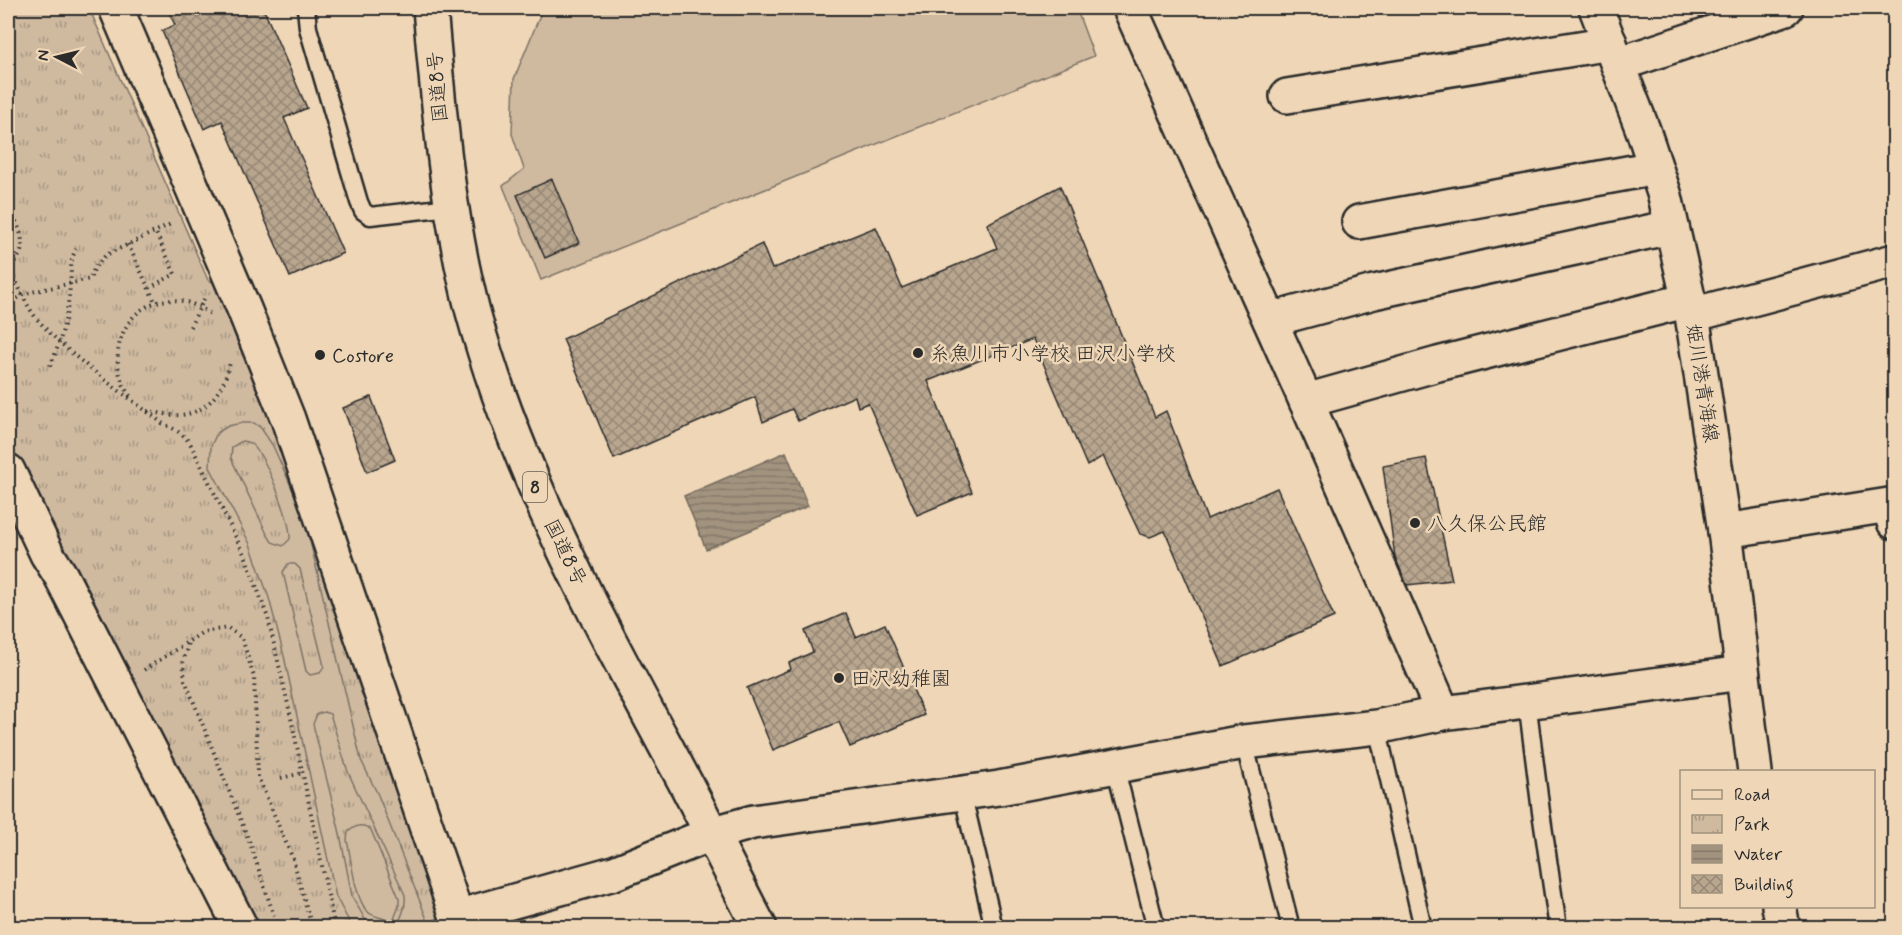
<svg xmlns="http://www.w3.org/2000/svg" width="1902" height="935" font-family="Mynerve,'Klee One',sans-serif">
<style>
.park{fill:url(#park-tufts);stroke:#7d7266;stroke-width:1.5}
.pitch{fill:#cfbaa0;stroke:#7d7266;stroke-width:1.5;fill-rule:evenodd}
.water{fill:url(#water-rules);stroke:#72695d;stroke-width:1.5}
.building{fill:url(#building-cross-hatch);stroke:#2b2b2b;stroke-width:1.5}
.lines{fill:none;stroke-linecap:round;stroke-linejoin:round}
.lane-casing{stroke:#2b2b2b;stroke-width:21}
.street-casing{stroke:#2b2b2b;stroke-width:38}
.secondary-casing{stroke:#2b2b2b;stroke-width:38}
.highway-casing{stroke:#2b2b2b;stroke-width:38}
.path{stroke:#2b2b2b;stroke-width:4;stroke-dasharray:1.5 4.5;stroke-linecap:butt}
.lane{stroke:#eed6b6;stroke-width:16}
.street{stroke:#eed6b6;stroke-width:33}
.secondary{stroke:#eed6b6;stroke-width:33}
.highway{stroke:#eed6b6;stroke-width:33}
.poi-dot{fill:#2b2b2b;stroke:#eed6b6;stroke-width:2}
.labels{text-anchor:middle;stroke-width:5;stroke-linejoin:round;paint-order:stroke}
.shield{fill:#eed6b6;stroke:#665e55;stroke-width:1.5}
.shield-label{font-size:18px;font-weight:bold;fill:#2b2b2b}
.street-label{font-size:20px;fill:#2b2b2b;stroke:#eed6b6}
.poi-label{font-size:20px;fill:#2b2b2b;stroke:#eed6b6;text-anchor:start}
</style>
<defs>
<pattern id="park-tufts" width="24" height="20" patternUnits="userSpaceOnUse" patternTransform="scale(1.5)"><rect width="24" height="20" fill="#cfbaa0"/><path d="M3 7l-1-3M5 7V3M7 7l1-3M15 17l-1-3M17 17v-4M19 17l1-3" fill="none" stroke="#a89783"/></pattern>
<pattern id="water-rules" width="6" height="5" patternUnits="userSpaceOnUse" patternTransform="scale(1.5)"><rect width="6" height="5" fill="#a2937f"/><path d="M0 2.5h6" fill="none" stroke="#847868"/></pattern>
<pattern id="building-cross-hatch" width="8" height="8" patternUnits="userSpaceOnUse" patternTransform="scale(1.5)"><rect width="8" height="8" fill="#b8a68f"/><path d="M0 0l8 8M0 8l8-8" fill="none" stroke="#968775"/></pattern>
</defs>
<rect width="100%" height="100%" fill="#eed6b6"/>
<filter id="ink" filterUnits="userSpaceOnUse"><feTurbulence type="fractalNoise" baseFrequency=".0167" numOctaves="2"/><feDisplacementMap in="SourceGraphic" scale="12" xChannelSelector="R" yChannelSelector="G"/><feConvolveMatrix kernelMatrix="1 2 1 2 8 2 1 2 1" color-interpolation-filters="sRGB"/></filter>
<g filter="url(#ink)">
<path class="park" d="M 8,8 L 89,8 L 208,280 L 219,285 L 284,448 L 441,916 L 433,921 L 435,927 L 248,927 L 8,445 Z"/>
<path class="pitch" d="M 543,8 L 1076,8 L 1094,56 L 541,280 L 503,186 L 524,169 L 512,134 L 514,79 Z
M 242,423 L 254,423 L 261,428 L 273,446 L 304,515 L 361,760 L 378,795 L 430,927 L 352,927 L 336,897 L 284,656 L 269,598 L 250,544 L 210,467 L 211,446 L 217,433 L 228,426 ZM 242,441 C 246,442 248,442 251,444 C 266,455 291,521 290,539 L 283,546 L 272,542 L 267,534 L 231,458 L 232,447 ZM 288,564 L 295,564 L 300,569 L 324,666 L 320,673 L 310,675 L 306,671 L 283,572 ZM 324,712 L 330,714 L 348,772 L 405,895 C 406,905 404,912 399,921 L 394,919 L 399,906 L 399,898 L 371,830 C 363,823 356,825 348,832 L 347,840 C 351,858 355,900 368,912 C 374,918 383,916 389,922 L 387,926 L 374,926 L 366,921 L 352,896 L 339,829 L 313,724 L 317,714 Z"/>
<path class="water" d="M 786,452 L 808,506 L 706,549 L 684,496 Z"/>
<path class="building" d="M 167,8 L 263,8 L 307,108 L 284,118 L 343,253 L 290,277 L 222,121 L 204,129 L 162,31 L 175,25 Z
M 552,179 L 579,243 L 545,258 L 517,195 Z
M 1060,186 L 1155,417 L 1166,411 L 1207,519 L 1277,488 L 1334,617 L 1223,666 L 1165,531 L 1150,537 L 1140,534 L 1103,456 L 1087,466 L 1033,339 L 928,381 L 972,492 L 917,515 L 868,403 L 858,407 L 855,396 L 798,421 L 792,409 L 763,422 L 755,397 L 614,459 L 563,339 L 762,244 L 772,269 L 876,227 L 902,288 L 997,248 L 987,224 Z
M 371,397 L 395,460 L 367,472 L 343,408 Z
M 1426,458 L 1452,580 L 1407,585 L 1395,557 L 1383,466 Z
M 846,613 L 856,637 L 885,624 L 924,715 L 850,747 L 839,722 L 773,750 L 747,688 L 791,669 L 789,663 L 813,652 L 805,631 Z"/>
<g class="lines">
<g class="lane-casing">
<path id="lane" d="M 306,8 L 308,28 L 359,202 L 363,211 L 370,216 L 450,207
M 1527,701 L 1541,812 L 1558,928
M 1377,727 L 1423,928
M 1244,742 L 1291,928
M 1115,766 L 1156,928
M 962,792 L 994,928"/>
</g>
<g class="street-casing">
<path id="street" d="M 116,8 L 244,309 L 288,419 L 457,917
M 1619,64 L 1786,8
M 1287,96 L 1610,43
M 1359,222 L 1655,168
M 1270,320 L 1374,292 L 1671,227
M 1306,401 L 1438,364 L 1689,300
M 8,471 L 47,554 L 61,576 L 241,928
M 1725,531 L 1889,505 L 1894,522
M 461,928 L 457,917 L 614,873 L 711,834 L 753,822 L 999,788 L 1244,742 L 1377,727 L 1443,713 L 1742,673"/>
</g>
<g class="secondary-casing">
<path id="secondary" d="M 1130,8 L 1306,401 L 1443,713
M 1596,8 L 1643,130 L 1665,196 L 1692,315 L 1725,531 L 1755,772
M 1692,315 L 1894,261
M 1779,906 L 1783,928"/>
</g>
<g class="highway-casing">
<path id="highway" d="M 430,8 C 439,110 447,212 473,312 C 517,474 599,622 678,769 C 706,821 732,875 760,928"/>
</g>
<path class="path" d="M 8,205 C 18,226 34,250 8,267
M 128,244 L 156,304
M 11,266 C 15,281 27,307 37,319 C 71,358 122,392 162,423 C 175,429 184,434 191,445 L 246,558 L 268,618 L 290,713 L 335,928
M 149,288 L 175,274 L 155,231
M 8,306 L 23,294 L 90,279 L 95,267 L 106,255 L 173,223
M 190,327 L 205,297
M 50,366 C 62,340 68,313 70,285 C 72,269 69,263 76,249
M 130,396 C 100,355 128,292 182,301 C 193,303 203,309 212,315
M 147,411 C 157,412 169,416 179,415 C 208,414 225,388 230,362
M 188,644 L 183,663 L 185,680 L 251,846 L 278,928
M 144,670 L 203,632 L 228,628 L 242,638 L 254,677 L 258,777 L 293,859 L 312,928
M 281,778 L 303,773"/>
<use href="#lane" class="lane"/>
<use href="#street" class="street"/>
<use href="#secondary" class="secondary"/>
<use href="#highway" class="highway"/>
</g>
</g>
<g class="poi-dot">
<circle cx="918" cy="353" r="6"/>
<circle cx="320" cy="355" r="6"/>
<circle cx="1415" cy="523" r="6"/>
<circle cx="839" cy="678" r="6"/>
</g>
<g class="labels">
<rect class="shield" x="523" y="472" width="24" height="30" rx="4.5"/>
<g class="shield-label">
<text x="535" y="493">8</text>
</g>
<g class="street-label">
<text transform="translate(437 87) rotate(-95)" y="7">国道8号</text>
<text transform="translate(1703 383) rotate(81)" y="7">姫川港青海線</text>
<text transform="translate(566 552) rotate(64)" y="7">国道8号</text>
</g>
<g class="poi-label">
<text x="930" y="360">糸魚川市小学校 田沢小学校</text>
<text x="332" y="362">Costore</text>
<text x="1427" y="530">八久保公民館</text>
<text x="851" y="685">田沢幼稚園</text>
</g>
</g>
<rect width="1902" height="935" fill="none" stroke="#eed6b6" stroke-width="30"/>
<rect x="15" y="15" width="1872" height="905" fill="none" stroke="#2b2b2b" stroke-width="2" filter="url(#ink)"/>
<rect x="1680" y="770" width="195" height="138" fill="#eed6b6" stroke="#a0927e" stroke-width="1.5"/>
<rect x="1692" y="790" width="30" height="9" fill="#eed6b6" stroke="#a0927e" stroke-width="1.5"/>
<text x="1734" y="800" font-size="18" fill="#2b2b2b">Road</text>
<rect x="1692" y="815" width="30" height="18" fill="url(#park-tufts)" stroke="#a0927e" stroke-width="1.5"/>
<text x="1734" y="830" font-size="18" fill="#2b2b2b">Park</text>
<rect x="1692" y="845" width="30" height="18" fill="url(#water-rules)" stroke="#a0927e" stroke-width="1.5"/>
<text x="1734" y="860" font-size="18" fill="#2b2b2b">Water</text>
<rect x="1692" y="875" width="30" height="18" fill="url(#building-cross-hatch)" stroke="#a0927e" stroke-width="1.5"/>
<text x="1734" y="890" font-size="18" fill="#2b2b2b">Building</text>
<g transform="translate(57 57) rotate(277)" stroke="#eed6b6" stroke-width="4.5" paint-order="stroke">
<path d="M0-4.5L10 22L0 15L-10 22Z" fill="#2b2b2b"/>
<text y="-9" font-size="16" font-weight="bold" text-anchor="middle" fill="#2b2b2b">N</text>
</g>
</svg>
